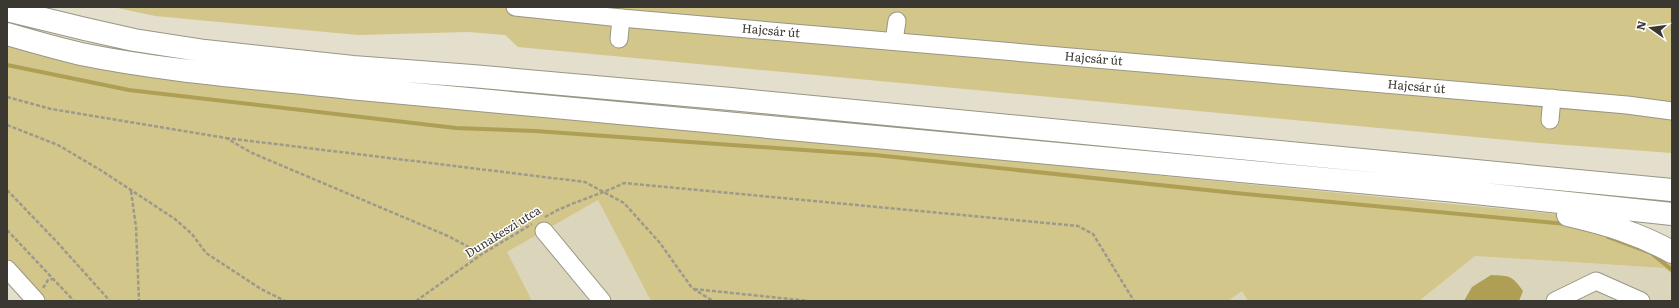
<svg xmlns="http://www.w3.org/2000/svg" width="1679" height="308" font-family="Literata,serif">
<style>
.built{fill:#dad5bb}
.green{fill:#d2c68a}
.water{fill:#ae9f54}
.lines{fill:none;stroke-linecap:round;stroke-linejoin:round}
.stream{stroke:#ae9f54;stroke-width:4}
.minor-casing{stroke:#999684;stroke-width:19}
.highway-casing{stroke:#999684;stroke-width:24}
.path{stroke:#9d9a8c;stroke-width:2.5;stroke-dasharray:4 2;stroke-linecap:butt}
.minor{stroke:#fff;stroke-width:17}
.highway{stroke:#fff;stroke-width:22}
.labels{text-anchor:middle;stroke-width:3;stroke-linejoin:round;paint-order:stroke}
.street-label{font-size:12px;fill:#3a3831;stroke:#fff}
</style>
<rect width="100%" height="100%" fill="#e3dfcc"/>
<path class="built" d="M 598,200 L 651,301 L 532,301 L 506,253 Z
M 1475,256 L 1664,268 L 1672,274 L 1672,301 L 1419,301 Z
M 1242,291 L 1248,301 L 1228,301 Z"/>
<path class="green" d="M 113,7 L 1672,7 L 1672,153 L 1539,143 L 518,47 L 505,35 L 468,32 L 358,35 L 155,16 Z
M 7,40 L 464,108 L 1566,215 L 1672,262 L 1672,274 L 1664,268 L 1475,256 L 1419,301 L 1248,301 L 1242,291 L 1228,301 L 651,301 L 598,200 L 507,252 L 532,301 L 45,301 L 7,259 Z"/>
<path class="water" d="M 1491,275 C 1510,276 1512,275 1523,291 L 1519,301 L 1464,301 L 1472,287 Z"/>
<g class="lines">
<path class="stream" d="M 7,65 L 129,90 L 456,128 L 535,131 L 875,155 L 1235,193 L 1566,224
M 1608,237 L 1651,253 L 1672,270"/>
<g class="minor-casing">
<g id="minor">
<path id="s1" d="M 515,7 L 621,18 L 1627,105 L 1672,111"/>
<path d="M 619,39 L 621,18"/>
<path d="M 894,41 L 897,21"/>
<path d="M 1550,120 L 1552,98"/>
<path d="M 544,231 L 602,301"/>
<path d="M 7,269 L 36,301"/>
<path d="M 1555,301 L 1596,281 L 1641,301"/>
</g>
</g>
<g class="highway-casing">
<path id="highway" d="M 7,10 L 85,29 L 134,40 L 205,51 L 353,67 L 472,76 L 731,99 L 1672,190
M 7,34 C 31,41 56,48 81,54 C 169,72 260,78 350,88 L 1456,191 L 1672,214
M 1568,215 C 1607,224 1637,233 1672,252"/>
</g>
<path class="path" d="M 7,97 L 51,109 L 226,138 L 252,153 L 448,236 L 482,254
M 7,125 L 58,145 L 102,171 L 175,219 L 192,234 L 206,253 L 261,289 L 285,301
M 226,138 L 585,182 L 624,203 L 660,243 L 692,288 L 713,301
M 7,190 L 56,241 L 110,301
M 131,191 L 136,227 L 139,301
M 545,217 C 570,202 598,196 624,183 L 1078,226 L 1093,234 L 1134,301
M 7,230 L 74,301
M 43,288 L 48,280 L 53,279
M 694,289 L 809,301
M 416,301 L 482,254 L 532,224"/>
<use href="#minor" class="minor"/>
<use href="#highway" class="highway"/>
</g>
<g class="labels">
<g class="street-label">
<text dy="4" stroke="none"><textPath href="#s1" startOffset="257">Hajcsár út</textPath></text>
<text dy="4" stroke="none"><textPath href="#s1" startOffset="581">Hajcsár út</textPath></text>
<text dy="4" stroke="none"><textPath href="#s1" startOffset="905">Hajcsár út</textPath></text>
<text transform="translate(503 232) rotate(-32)" y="4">Dunakeszi utca</text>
</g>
</g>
<rect width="1679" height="308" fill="none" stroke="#3a3831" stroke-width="16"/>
<g transform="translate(1651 28) rotate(284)" stroke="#ffffff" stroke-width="3" paint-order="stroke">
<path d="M0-3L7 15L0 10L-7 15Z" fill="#3a3831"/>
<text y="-6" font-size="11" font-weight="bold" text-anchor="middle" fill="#3a3831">N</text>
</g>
</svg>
